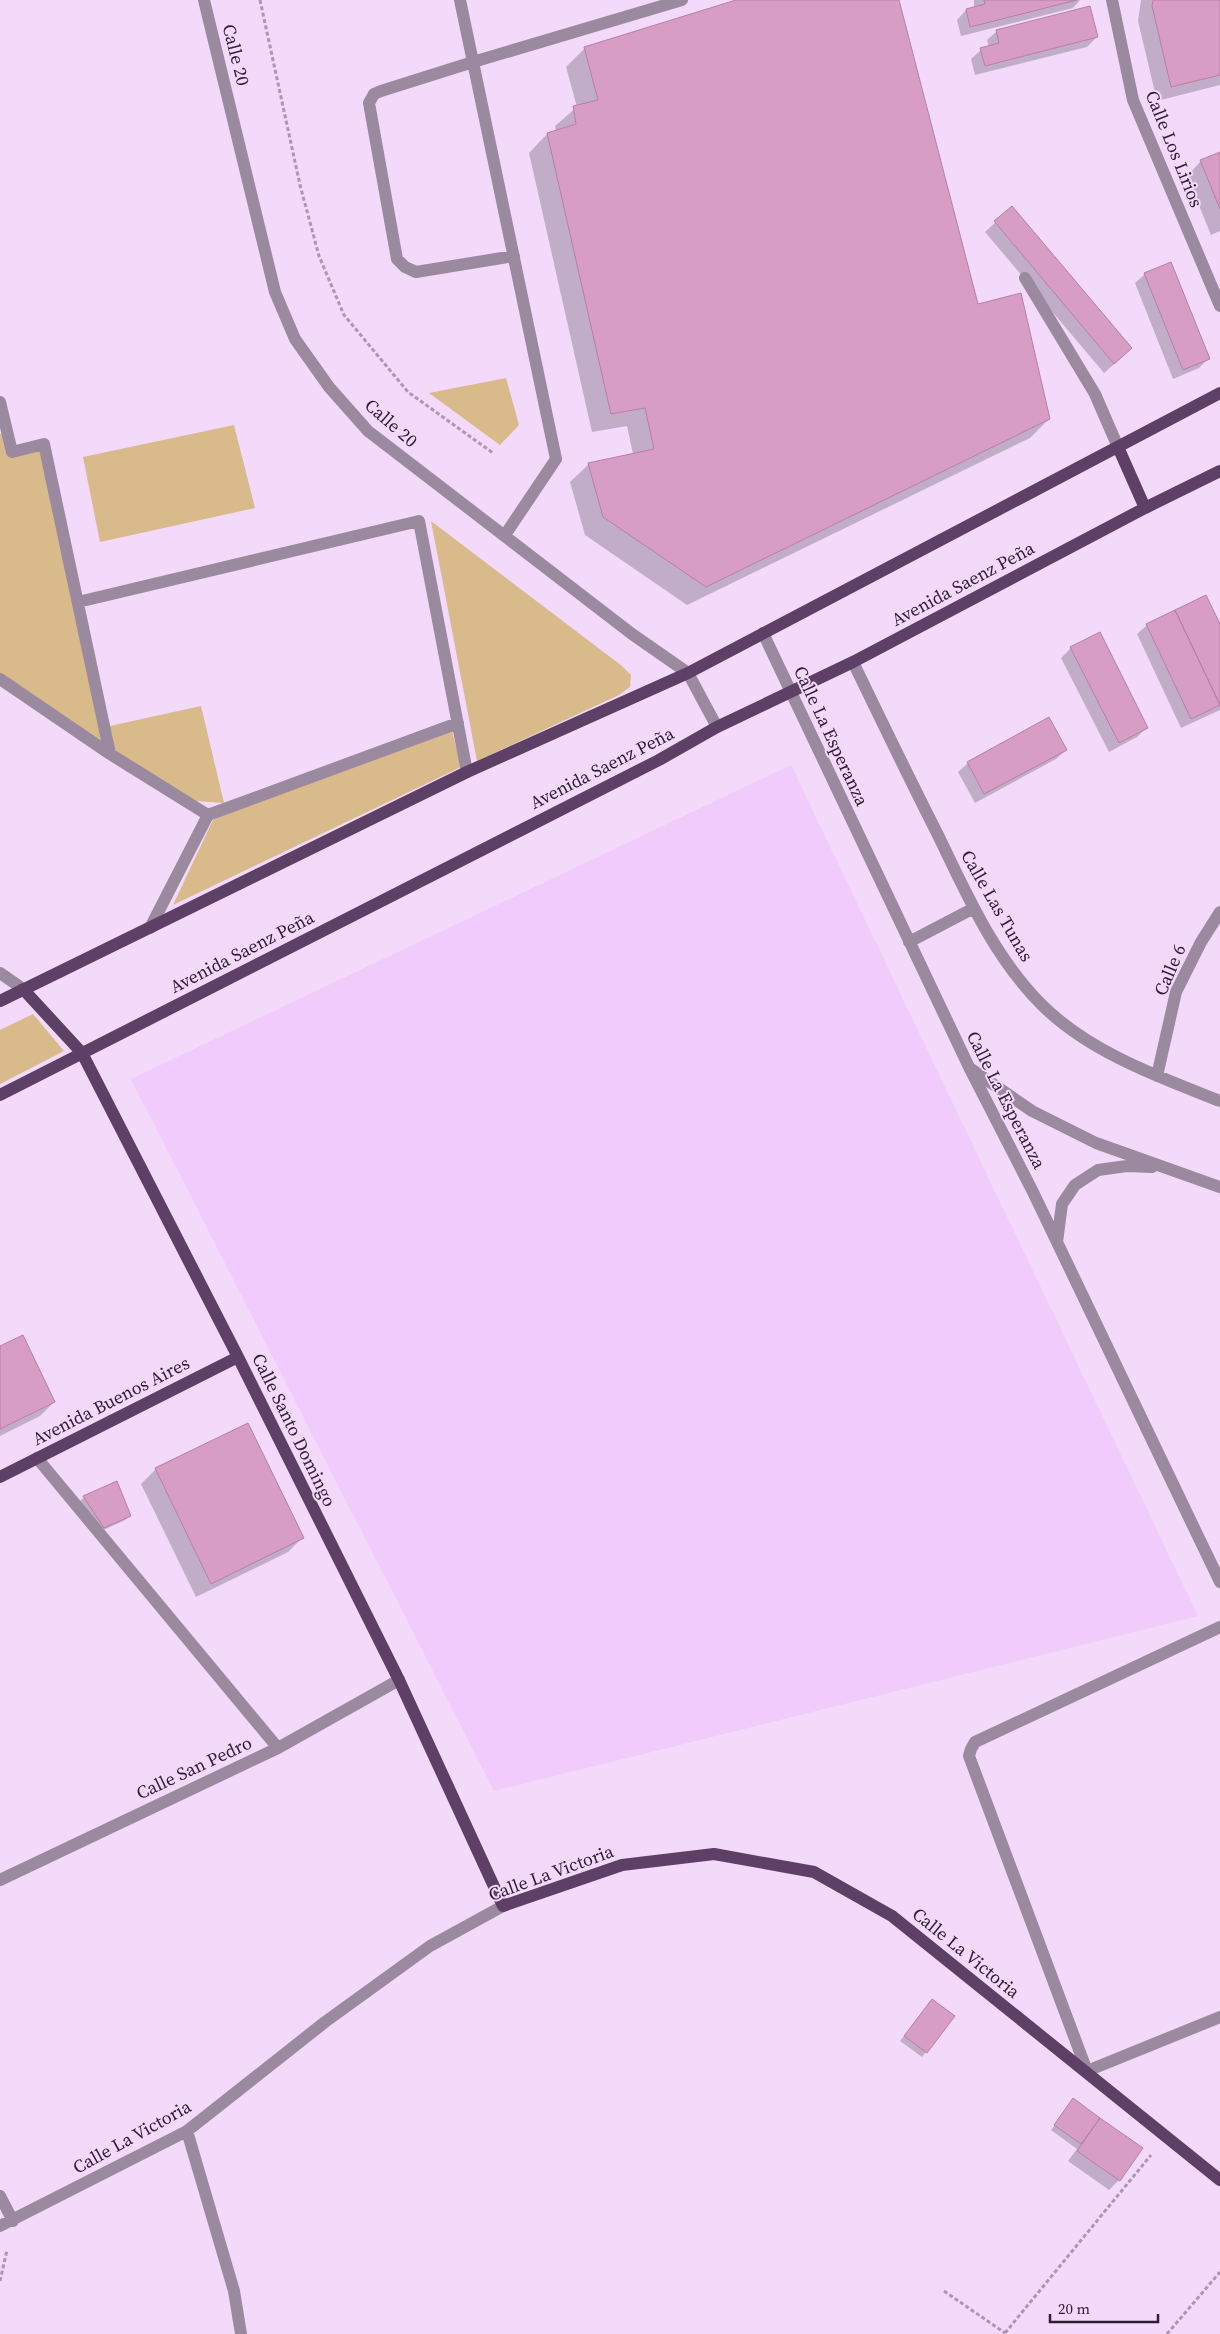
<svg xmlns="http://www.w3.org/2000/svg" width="1220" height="2334" font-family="'Source Serif 4',serif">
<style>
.built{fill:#f1cbfb}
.green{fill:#d8ba8b}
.shadow{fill:#0003}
.building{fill:#d79dc4;stroke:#b77fa5}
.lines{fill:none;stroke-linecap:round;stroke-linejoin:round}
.path{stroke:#ad96b3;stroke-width:3;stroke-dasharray:4 2.5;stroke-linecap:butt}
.minor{stroke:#9b899f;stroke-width:12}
.major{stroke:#5e3f66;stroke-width:12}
.labels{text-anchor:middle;stroke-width:4;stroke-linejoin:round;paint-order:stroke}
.street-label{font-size:18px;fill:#2e1e33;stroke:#f3d9fa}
</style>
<rect width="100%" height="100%" fill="#f3d9fa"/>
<path class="built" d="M 791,765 L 1198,1616 L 494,1791 L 131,1079 Z"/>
<path class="green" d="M 506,378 L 519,425 L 500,445 L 429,393 Z
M 234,425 L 255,508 L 100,542 L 83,457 Z
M 4,433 L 9,456 L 41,450 L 110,726 L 201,706 L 224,803 L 197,801 L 110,754 L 0,677 L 0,434 Z
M 431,521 L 622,666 L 631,675 L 630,687 L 619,695 L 477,761 Z
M 452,731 L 461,767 L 173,905 L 213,820 L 286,789 Z
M 33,1014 L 64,1051 L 0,1084 L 0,1030 Z"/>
<path class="shadow" d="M 740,0 L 897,0 L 977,306 L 1049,419 L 1030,438 L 687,605 L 585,535 L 570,482 L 589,464 L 633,454 L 627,426 L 592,432 L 529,153 L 547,134 L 556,132 L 555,126 L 577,107 L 566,67 L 585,48 Z
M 974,0 L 1080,0 L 1073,8 L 961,36 L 957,20 L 966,10 L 974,8 Z
M 1141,0 L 1220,0 L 1220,85 L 1157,101 L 1138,21 Z
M 997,31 L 1097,37 L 1087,47 L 975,75 L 971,59 L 981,50 L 989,47 L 987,40 Z
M 1220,154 L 1220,231 L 1211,235 L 1187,176 L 1201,161 Z
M 1012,207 L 1121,358 L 1104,373 L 985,232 Z
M 1145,274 L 1209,358 L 1199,368 L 1173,379 L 1135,283 Z
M 1147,625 L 1220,627 L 1220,710 L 1181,728 L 1137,634 Z
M 1071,648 L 1147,727 L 1137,737 L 1109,752 L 1061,658 Z
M 1066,750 L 1056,759 L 975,803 L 958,772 L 968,763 Z
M 0,1348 L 54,1402 L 40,1416 L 0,1436 Z
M 247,1424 L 302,1538 L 288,1552 L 196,1597 L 141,1484 L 156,1469 Z
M 116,1483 L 130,1516 L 125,1520 L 99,1532 L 79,1502 L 84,1497 Z
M 932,2000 L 926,2052 L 922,2057 L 900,2041 Z
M 1074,2100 L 1100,2120 L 1119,2180 L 1109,2190 L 1068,2161 L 1077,2149 L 1051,2130 Z"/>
<path class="building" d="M 736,0 L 899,0 L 978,304 L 1021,293 L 1050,419 L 706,587 L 603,517 L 588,463 L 654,449 L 645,408 L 611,414 L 547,133 L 576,124 L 573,106 L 598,100 L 584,47 Z
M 984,0 L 1077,0 L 970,27 L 966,9 L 985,4 Z
M 1153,0 L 1220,0 L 1220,75 L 1171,87 L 1152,6 Z
M 1090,6 L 1098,37 L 985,66 L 980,48 L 999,43 L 996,30 Z
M 1220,152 L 1220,209 L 1200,160 Z
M 1012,206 L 1132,348 L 1114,364 L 994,221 Z
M 1171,262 L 1210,359 L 1183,370 L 1144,273 Z
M 1206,595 L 1220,624 L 1220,705 L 1175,610 Z
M 1175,610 L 1220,705 L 1191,719 L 1146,624 Z
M 1100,632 L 1148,728 L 1119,743 L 1070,647 Z
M 1049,717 L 1067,750 L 984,794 L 967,762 Z
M 23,1335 L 55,1402 L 0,1429 L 0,1346 Z
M 248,1423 L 304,1538 L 211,1584 L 155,1468 Z
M 117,1481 L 131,1516 L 104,1528 L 83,1496 Z
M 932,1999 L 955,2016 L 927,2053 L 904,2036 Z
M 1073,2098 L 1100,2118 L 1081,2144 L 1054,2125 Z
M 1100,2118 L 1143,2148 L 1120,2181 L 1077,2151 Z"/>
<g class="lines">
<path class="path" d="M 260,0 L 300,185 L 319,256 L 344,315 L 408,392 L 493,453
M 0,2281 L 7,2250
M 944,2291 L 1005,2333
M 1005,2333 L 1151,2155
M 1167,2334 L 1220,2272"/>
<path class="minor" d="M 204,0 L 275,292 L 295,339 L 329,387 L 368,431 L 632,634 L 688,673 L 717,727
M 460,0 L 473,62 L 381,91 L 374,94 L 369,103 L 397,259 L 405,267 L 416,272 L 514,256
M 1112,0 L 1133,100 L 1220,306
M 1025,278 L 1095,394 L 1118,447
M 0,402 L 12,452 L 44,444 L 110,754
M 505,535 L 556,459 L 473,62 L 682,0
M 78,602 L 419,521 L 467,772
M 763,633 L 969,1067 L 1033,1192 L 1220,1582
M 853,662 C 881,720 909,778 938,835 C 967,895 994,957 1042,1005 C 1089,1052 1159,1077 1220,1101
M 0,679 L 110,754 L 208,815 L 150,928
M 208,815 L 458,723
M 909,942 L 974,908
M 0,973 L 23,989
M 971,1069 L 1032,1111 L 1096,1143 L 1220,1187
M 1157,1076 L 1176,992 L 1201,942 L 1220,912
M 1057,1242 L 1062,1204 L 1075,1185 L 1098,1170 L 1127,1166 L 1152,1167
M 37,1458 L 278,1748
M 1220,1627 L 975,1742 L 971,1749 L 969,1756 L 1087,2071 L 1220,2017
M 0,1880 L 278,1748 L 399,1680
M 187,2131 L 234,2291 L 241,2334
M 0,2196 L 13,2221
M 0,2226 L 187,2131 L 325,2022 L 430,1946 L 503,1906"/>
<path class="major" d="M 1118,447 L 1145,508
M 23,989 L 82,1053 L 238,1357 L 399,1680 L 503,1906 L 622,1865 L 714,1854 L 814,1872 L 892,1916 L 1220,2180
M 0,1001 L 467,772 L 688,673 L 1220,393
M 0,1095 L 659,760 L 717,727 L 853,662 L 1145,508 L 1220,471
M 0,1477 L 238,1357"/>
</g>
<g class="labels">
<g class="street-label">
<text transform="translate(236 55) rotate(76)" y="6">Calle 20</text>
<text transform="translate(1174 149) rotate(68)" y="6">Calle Los Lirios</text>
<text transform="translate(391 423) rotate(41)" y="6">Calle 20</text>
<text transform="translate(963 584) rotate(-28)" y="6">Avenida Saenz Peña</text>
<text transform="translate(831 736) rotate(65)" y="6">Calle La Esperanza</text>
<text transform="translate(602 768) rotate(-27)" y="6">Avenida Saenz Peña</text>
<text transform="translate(997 906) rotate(60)" y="6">Calle Las Tunas</text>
<text transform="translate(242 952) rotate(-27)" y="6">Avenida Saenz Peña</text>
<text transform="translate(1170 970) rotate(-67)" y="6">Calle 6</text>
<text transform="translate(1006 1100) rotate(63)" y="6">Calle La Esperanza</text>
<text transform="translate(111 1401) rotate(-27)" y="6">Avenida Buenos Aires</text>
<text transform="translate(294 1430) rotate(64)" y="6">Calle Santo Domingo</text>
<text transform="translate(194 1768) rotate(-25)" y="6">Calle San Pedro</text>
<text transform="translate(551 1873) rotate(-20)" y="6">Calle La Victoria</text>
<text transform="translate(966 1953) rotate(39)" y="6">Calle La Victoria</text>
<text transform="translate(132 2137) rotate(-29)" y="6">Calle La Victoria</text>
</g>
</g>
<path d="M1050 2314v8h108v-8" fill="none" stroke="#2e1e33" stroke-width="2.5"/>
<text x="1058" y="2314" font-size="15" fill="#2e1e33" stroke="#f3d9fa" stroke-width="4" paint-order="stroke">20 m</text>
</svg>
